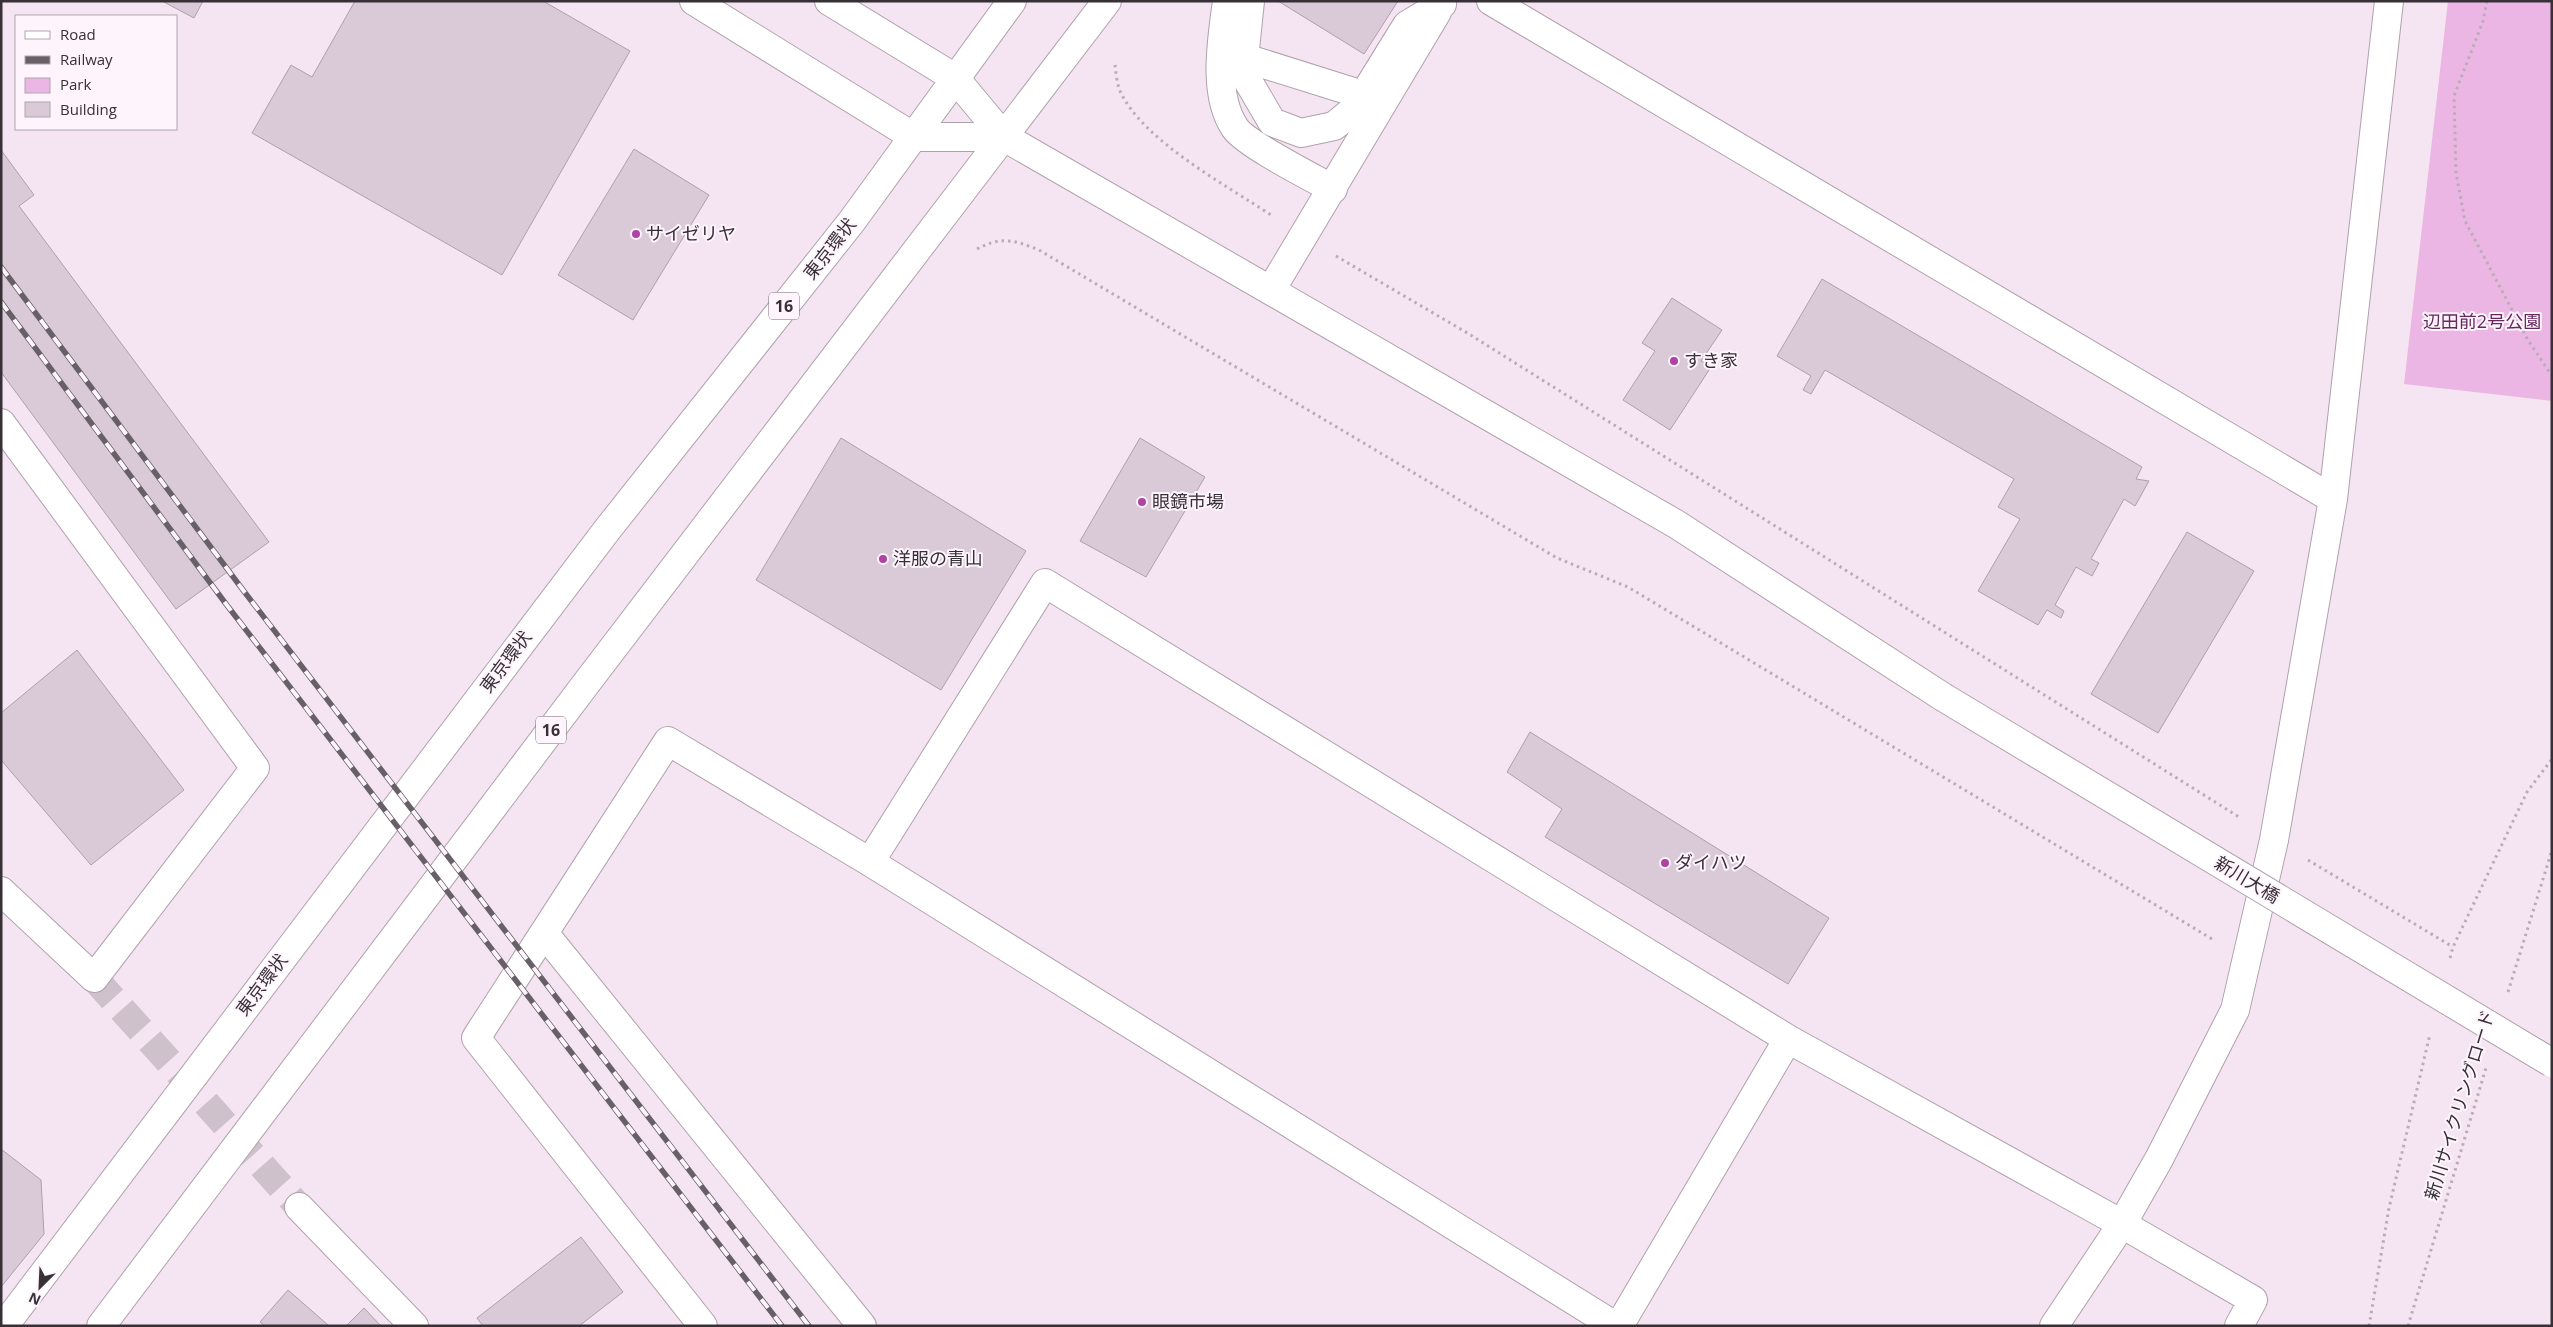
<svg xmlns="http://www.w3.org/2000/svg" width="2553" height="1327" font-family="'Open Sans','Noto Sans JP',sans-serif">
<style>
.green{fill:#ebb6e3}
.building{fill:#dacad7;stroke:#ae9fab}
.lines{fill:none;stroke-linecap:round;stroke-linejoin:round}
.minor-tunnel{stroke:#cfc1cc;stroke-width:28;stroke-dasharray:28 14;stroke-linecap:butt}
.minor-casing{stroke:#b0a1ad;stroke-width:30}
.highway-casing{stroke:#b0a1ad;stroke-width:30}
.path{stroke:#b9acb7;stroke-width:3;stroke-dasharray:2.5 4;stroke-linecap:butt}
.minor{stroke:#fff;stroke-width:28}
.highway{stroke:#fff;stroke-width:28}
.rail-casing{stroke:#686067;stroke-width:5.5}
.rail{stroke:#fef4fc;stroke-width:4;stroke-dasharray:11;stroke-linecap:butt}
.minor-bridge-casing{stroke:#b0a1ad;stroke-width:30;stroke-linecap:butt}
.minor-bridge{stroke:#fff;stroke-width:28}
.poi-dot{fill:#af43a4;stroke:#fef4fc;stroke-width:2}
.labels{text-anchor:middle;stroke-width:4;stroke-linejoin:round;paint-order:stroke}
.shield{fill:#fef4fc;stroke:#736c71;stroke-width:1}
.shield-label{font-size:16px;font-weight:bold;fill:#373136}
.poi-label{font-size:18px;fill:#373136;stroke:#fef4fc;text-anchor:start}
.street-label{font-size:18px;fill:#373136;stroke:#fef4fc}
.park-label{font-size:18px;fill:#66285f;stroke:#fef4fc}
</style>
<rect width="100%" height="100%" fill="#f5e5f2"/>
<path class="green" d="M 2448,1 L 2552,1 L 2552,401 L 2404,384 Z"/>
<path class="building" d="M 162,1 L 203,1 L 194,18 Z
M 355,1 L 543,1 L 630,51 L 502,275 L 252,133 L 291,65 L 312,77 Z
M 1278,1 L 1398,1 L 1364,54 Z
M 634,149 L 709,195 L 633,320 L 558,275 Z
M 1,150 L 34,195 L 19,206 L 269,542 L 176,609 L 1,372 Z
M 1822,279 L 2142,467 L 2136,479 L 2149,481 L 2135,506 L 2124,499 L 2091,559 L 2099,563 L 2092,576 L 2076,567 L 2055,605 L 2064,611 L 2061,618 L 2047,610 L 2038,625 L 1978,591 L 2020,519 L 1998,507 L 2014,479 L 1825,370 L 1811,394 L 1803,390 L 1811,376 L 1777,356 Z
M 1672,298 L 1722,330 L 1701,361 L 1711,367 L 1670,430 L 1623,400 L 1655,351 L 1642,343 Z
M 841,438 L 1026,551 L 941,690 L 756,580 Z
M 1140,438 L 1205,477 L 1146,577 L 1080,541 Z
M 2187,532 L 2254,571 L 2158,733 L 2091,694 Z
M 77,650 L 184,790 L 91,865 L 1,760 L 1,713 Z
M 1530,732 L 1829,918 L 1788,984 L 1545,837 L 1562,809 L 1507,772 Z
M 1,1149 L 41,1180 L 44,1234 L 1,1287 Z
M 581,1237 L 623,1292 L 579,1326 L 483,1326 L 477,1318 Z
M 288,1290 L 328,1325 L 327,1326 L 265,1326 L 260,1322 Z
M 364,1308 L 381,1326 L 346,1326 Z"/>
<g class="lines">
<path class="minor-tunnel" d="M 94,978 L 299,1207"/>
<g class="minor-casing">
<path id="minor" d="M 694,1 L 914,137 L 1004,137
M 829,1 L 955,78 L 1004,137 L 1676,524 L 1943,697
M 1227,1 C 1222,39 1212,94 1235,128 C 1246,144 1313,178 1333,189
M 1250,1 L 1245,49 L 1248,81 L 1272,122 L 1301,133 L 1334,126 L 1355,109 L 1407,25 L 1442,4
M 1491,1 L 2333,499
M 1245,58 L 1363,95
M 1271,290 L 1437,12
M 1,423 L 255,768 L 94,978 L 1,891
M 870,862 L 1045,583 L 1788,1039 L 2122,1224 L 2253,1300 L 2239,1326
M 544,933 L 862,1326
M 299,1207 L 414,1326
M 703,1326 L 476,1038 L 668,741 L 870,862 L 1615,1326
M 1619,1326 L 1788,1039
M 2054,1326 L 2122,1224 L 2159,1159 L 2235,1010 L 2274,840 L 2333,499 L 2389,1"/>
</g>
<g class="highway-casing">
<path id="highway" d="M 4,1326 L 607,530 L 852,221 L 1012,1
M 101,1326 L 588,681 L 1107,1"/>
</g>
<path class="path" d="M 2487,1 L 2483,21 L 2454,96 L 2456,173 L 2465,221 L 2528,340 L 2552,376
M 1115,65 C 1116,73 1117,84 1120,91 C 1143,141 1226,185 1271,215
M 977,249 C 1001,236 1014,240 1039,250 L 1557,558 L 1628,587 L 2212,939
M 1336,256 L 1469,334 L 2239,817
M 2308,860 L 2453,947
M 2450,958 L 2453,947 L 2527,792 L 2552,759
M 2508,992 L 2552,850
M 2369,1326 L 2389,1208 L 2430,1034
M 2408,1326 L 2486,1068"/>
<use href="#minor" class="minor"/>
<use href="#highway" class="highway"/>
<g class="rail-casing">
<path id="rail" d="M 1,267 L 243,590 L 809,1326
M 1,302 L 226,604 L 782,1326"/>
</g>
<use href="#rail" class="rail"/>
<g class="minor-bridge-casing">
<path id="minor-bridge" d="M 1943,697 L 2552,1063"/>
</g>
<use href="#minor-bridge" class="minor-bridge"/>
</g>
<g class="poi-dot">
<circle cx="636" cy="234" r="5"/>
<circle cx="1674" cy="361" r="5"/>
<circle cx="1142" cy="502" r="5"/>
<circle cx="883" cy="559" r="5"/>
<circle cx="1665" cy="863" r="5"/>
</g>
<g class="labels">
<g class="shield">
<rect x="769" y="292.5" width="30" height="27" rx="4"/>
<rect x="536" y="716.5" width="30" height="27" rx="4"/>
</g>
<g class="shield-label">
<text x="784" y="312">16</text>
<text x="551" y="736">16</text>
</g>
<g class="poi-label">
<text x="646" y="240">サイゼリヤ</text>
<text x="1684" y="367">すき家</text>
<text x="1152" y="508">眼鏡市場</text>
<text x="893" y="565">洋服の青山</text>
<text x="1675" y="869">ダイハツ</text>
</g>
<g class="street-label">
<text transform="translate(830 249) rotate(-52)" y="6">東京環状</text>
<text transform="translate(506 662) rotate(-53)" y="6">東京環状</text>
<text transform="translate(2247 880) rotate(31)" y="6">新川大橋</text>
<text transform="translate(262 985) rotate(-53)" y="6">東京環状</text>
<text transform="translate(2460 1105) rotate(-73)" y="6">新川サイクリングロード</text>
</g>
<g class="park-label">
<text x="2482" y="328">辺田前2号公園</text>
</g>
</g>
<rect width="2553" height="1327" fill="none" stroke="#373136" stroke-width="5"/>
<rect x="15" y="15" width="162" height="115" fill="#fef4fc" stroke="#aea6ad"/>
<rect x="25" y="31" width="25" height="8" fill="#ffffff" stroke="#aea6ad"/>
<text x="60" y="40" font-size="15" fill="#373136">Road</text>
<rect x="25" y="56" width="25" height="8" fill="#686067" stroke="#aea6ad"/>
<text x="60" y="65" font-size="15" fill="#373136">Railway</text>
<rect x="25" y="78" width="25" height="15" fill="#ebb6e3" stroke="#aea6ad"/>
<text x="60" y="90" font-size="15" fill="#373136">Park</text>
<rect x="25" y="102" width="25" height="15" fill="#dacad7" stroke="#aea6ad"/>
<text x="60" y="115" font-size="15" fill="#373136">Building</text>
<g transform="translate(40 1287) rotate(204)" stroke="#fef4fc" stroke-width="4" paint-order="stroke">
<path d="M0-4L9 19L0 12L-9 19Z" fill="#373136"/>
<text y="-8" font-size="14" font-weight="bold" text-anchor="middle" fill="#373136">N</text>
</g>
</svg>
